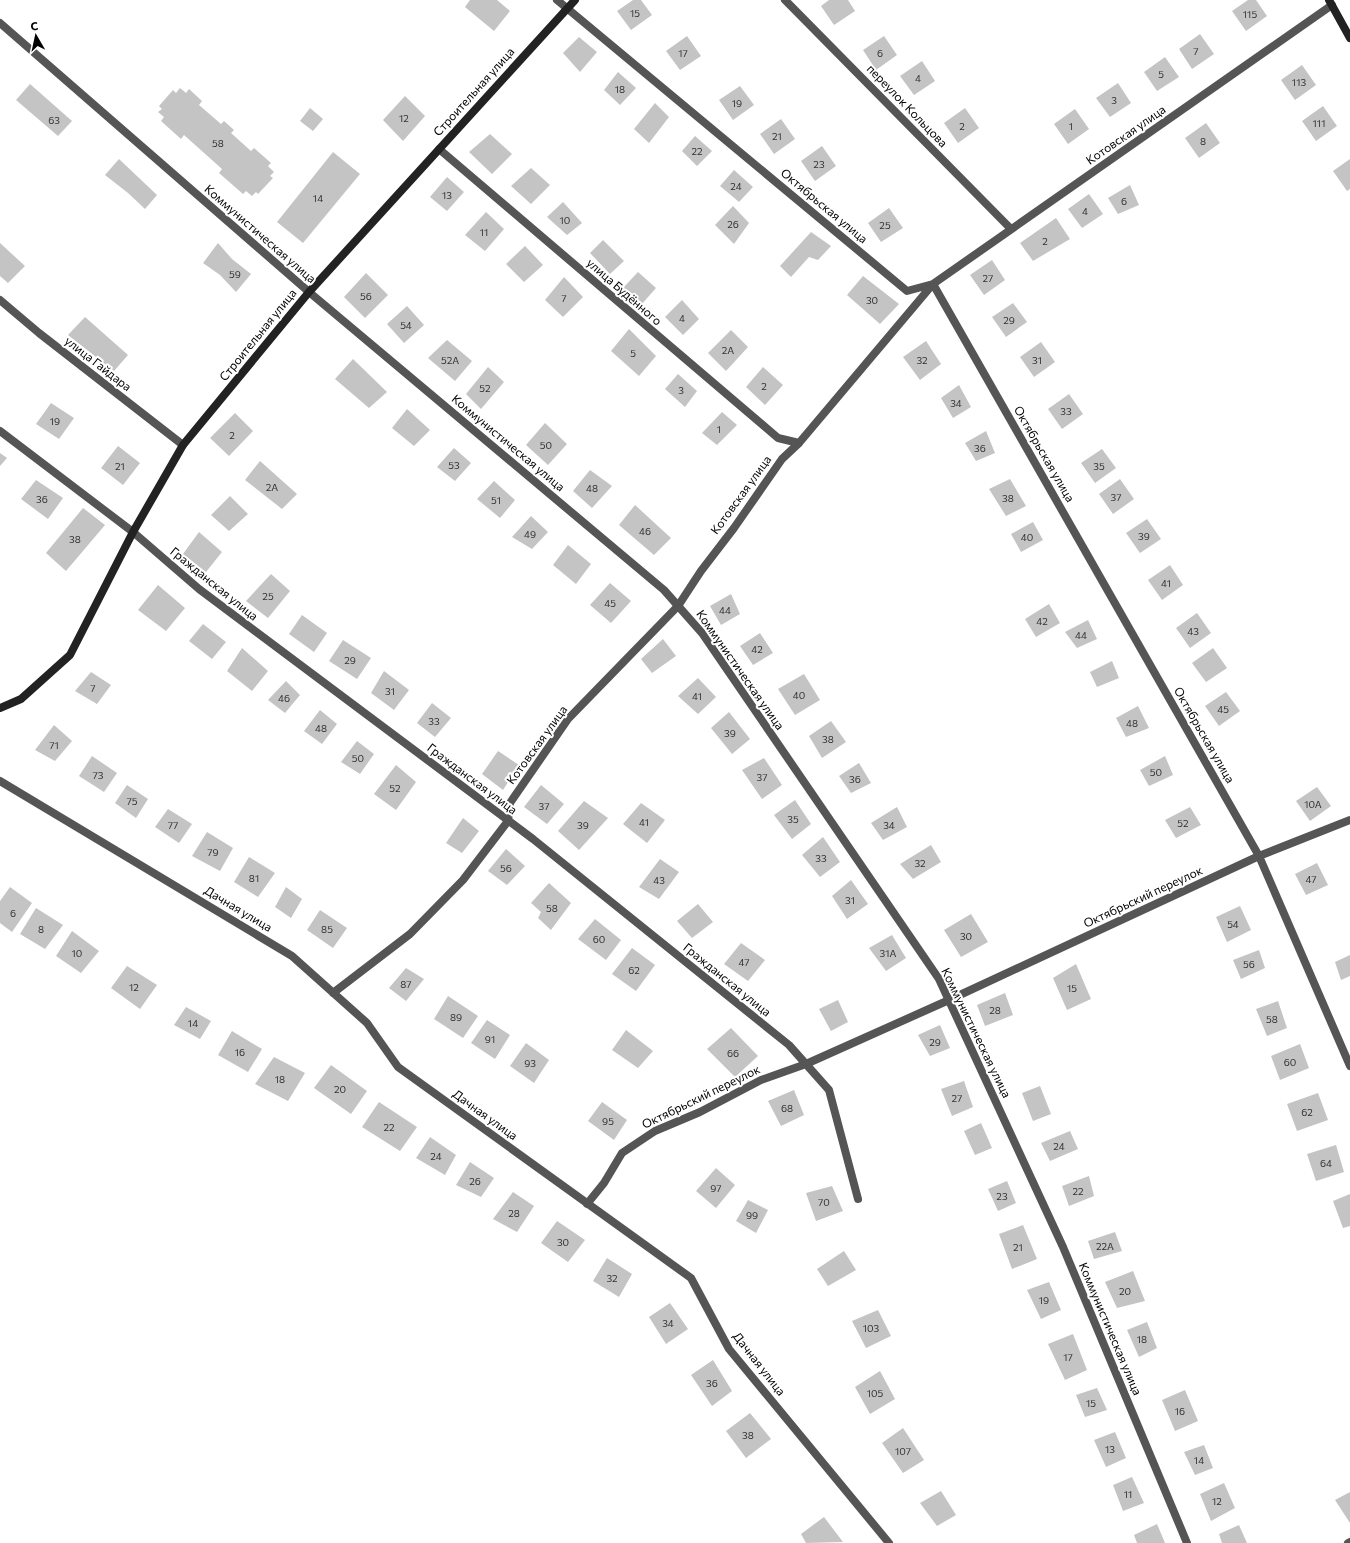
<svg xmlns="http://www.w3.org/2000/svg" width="1350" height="1543" font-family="Commissioner,sans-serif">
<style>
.building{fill:#c4c4c4}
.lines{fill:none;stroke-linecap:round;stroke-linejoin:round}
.minor{stroke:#555;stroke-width:8}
.tertiary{stroke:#555;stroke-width:8}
.secondary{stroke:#222;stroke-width:8}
.labels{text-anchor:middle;stroke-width:4;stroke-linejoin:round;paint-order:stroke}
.number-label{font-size:10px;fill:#313131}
.street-label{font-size:12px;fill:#000;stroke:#fff}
</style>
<rect width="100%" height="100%" fill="#fff"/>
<path class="building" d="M 470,0 L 497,0 L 510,11 L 494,31 L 465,7 Z
M 633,0 L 641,0 L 652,15 L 631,30 L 617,11 Z
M 829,0 L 848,0 L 855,11 L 834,25 L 821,6 Z
M 1248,0 L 1256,0 L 1267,16 L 1246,31 L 1232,11 Z
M 1200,34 L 1214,54 L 1192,69 L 1179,49 Z
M 687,36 L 701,56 L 680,70 L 666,51 Z
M 884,36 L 897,55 L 876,70 L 863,50 Z
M 579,37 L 597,52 L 580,72 L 563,53 Z
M 1165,57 L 1179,77 L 1157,91 L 1144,72 Z
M 922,61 L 935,81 L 914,95 L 900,76 Z
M 1302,65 L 1316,85 L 1295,100 L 1281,80 Z
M 618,72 L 636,88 L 620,105 L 604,90 Z
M 1118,83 L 1131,103 L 1110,117 L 1096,98 Z
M 30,84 L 72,121 L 58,136 L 16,100 Z
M 740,86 L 754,105 L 733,120 L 719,100 Z
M 180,88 L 186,93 L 189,89 L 202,101 L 199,105 L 221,124 L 224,121 L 234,130 L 231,133 L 251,151 L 254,148 L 271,163 L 268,166 L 274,172 L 270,176 L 273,178 L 258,194 L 256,192 L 252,196 L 246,191 L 243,194 L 219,173 L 222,169 L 184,135 L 181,139 L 161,121 L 164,117 L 158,112 L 162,109 L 159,106 L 173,90 L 176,93 Z
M 405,96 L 425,116 L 403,141 L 383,120 Z
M 655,103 L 669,117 L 649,143 L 634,129 Z
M 1323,106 L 1337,126 L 1316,141 L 1302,121 Z
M 310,108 L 323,119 L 313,131 L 300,121 Z
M 965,108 L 979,128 L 958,143 L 944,123 Z
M 1075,109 L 1089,129 L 1068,144 L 1054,124 Z
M 781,119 L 795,139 L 774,154 L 760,134 Z
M 1206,123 L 1220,143 L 1199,158 L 1185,138 Z
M 490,134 L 512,154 L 492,174 L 469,152 Z
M 695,136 L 712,151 L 697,166 L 682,151 Z
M 822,146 L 836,166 L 815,181 L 801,161 Z
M 333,152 L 360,174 L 303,243 L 277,222 Z
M 119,159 L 157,195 L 145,209 L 128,193 L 105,175 Z
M 1350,159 L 1350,189 L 1347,191 L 1333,171 Z
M 531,168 L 550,185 L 531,204 L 511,186 Z
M 734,170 L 753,187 L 739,202 L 720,186 Z
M 447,177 L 464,192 L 447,211 L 430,197 Z
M 1130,185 L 1139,205 L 1118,214 L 1108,198 Z
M 1089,194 L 1103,214 L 1082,228 L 1068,209 Z
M 563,202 L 582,223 L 567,235 L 547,217 Z
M 733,206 L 749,223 L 734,244 L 715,225 Z
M 889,208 L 903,228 L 881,242 L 868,223 Z
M 486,212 L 504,229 L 485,251 L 465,235 Z
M 1056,218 L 1070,239 L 1033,261 L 1020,243 Z
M 811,232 L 831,246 L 818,260 L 809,257 L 791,277 L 780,266 Z
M 603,240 L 624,261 L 610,274 L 590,253 Z
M 0,243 L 25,266 L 8,283 L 0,276 Z
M 218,243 L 232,259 L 251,274 L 236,292 L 220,275 L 203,263 Z
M 525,246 L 543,265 L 524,282 L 506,264 Z
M 992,260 L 1005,280 L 984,295 L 970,275 Z
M 638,272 L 656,288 L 641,305 L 623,288 Z
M 366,273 L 388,295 L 365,318 L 344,297 Z
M 863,276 L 899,304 L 880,324 L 847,295 Z
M 564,277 L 583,297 L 563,317 L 545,300 Z
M 682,300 L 699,319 L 683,335 L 665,317 Z
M 1013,303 L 1027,322 L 1006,337 L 992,317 Z
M 407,306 L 424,325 L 404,343 L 387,324 Z
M 85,317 L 128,355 L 114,371 L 68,335 Z
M 629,329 L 656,356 L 639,376 L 611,351 Z
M 731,330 L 748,347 L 726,371 L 708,353 Z
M 447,340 L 472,361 L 455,381 L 428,358 Z
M 926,341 L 941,364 L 920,380 L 903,357 Z
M 1041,342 L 1055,362 L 1034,377 L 1020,357 Z
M 353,359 L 387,392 L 369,408 L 335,379 Z
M 488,367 L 504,382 L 481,409 L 466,394 Z
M 763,367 L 783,385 L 765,405 L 746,387 Z
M 678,374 L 697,391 L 685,407 L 665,389 Z
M 959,385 L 971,407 L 953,418 L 941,398 Z
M 1069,394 L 1083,414 L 1062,429 L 1048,409 Z
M 51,403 L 74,418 L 59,439 L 36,424 Z
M 407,409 L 430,430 L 414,446 L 392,428 Z
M 722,412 L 737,425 L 717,445 L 702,433 Z
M 235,413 L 253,431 L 229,456 L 210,438 Z
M 545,423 L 567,444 L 548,465 L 526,445 Z
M 986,431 L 995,453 L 976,461 L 965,443 Z
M 118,446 L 140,463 L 123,485 L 101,468 Z
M 454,448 L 471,463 L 455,481 L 437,467 Z
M 1102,449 L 1116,468 L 1095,483 L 1081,463 Z
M 0,453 L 7,458 L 0,466 Z
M 260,461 L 297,494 L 282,509 L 245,480 Z
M 590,470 L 612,486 L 592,508 L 573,491 Z
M 1010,479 L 1026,506 L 1006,516 L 989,489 Z
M 1120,479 L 1134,499 L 1113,514 L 1099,494 Z
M 36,480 L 63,498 L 48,519 L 21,499 Z
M 494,481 L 515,500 L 500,518 L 477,499 Z
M 230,496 L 248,514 L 229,531 L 211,515 Z
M 635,505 L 671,538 L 654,555 L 619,525 Z
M 83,508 L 105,525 L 66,571 L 46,553 Z
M 531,516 L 548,532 L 532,549 L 512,537 Z
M 1147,519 L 1161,539 L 1140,553 L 1126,533 Z
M 1033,522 L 1043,540 L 1021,552 L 1011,534 Z
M 199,532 L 222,552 L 206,572 L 183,554 Z
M 568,545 L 591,564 L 576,584 L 553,565 Z
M 1170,565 L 1183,585 L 1162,600 L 1148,580 Z
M 271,574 L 290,591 L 268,618 L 246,601 Z
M 610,583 L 631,601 L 611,623 L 590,605 Z
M 158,585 L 185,608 L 166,631 L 138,610 Z
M 731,594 L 740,614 L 721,625 L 710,606 Z
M 1049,604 L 1060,623 L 1036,637 L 1025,619 Z
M 1197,613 L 1211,633 L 1190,648 L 1176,628 Z
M 302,615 L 327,633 L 314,652 L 289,634 Z
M 1088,620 L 1097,639 L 1077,648 L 1065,632 Z
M 203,624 L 226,642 L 212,659 L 189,641 Z
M 760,633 L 773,653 L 753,665 L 740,646 Z
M 663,639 L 676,656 L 652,673 L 641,659 Z
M 343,640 L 371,658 L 357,679 L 329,661 Z
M 242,648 L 268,671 L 252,691 L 227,671 Z
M 1213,648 L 1227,668 L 1206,682 L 1192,663 Z
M 1112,661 L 1119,678 L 1097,687 L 1090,672 Z
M 384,671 L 409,690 L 394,710 L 371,693 Z
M 91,672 L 111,685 L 97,704 L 75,691 Z
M 804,674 L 820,700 L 795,715 L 778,689 Z
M 698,678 L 716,697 L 698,714 L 678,696 Z
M 286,681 L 300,695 L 285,713 L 268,700 Z
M 1226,692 L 1240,711 L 1219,726 L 1205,706 Z
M 432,703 L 451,718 L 435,737 L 417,723 Z
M 1138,706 L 1149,728 L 1126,737 L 1116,718 Z
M 320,710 L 337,724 L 322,744 L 304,731 Z
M 729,712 L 750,739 L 732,754 L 711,728 Z
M 831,721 L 846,742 L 822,758 L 809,736 Z
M 54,725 L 72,741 L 55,761 L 35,750 Z
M 357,741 L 374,754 L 360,774 L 341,762 Z
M 498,751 L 519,765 L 503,790 L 482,774 Z
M 92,756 L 117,773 L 104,792 L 79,776 Z
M 1165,756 L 1173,775 L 1149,786 L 1140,770 Z
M 764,758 L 782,785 L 762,799 L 742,770 Z
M 859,763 L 871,783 L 851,793 L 839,776 Z
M 396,765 L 416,782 L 396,810 L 374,794 Z
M 127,785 L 148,799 L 136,818 L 115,803 Z
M 541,785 L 564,804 L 547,824 L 524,807 Z
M 1317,787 L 1331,806 L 1310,821 L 1296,801 Z
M 795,800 L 811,824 L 792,839 L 774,815 Z
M 584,801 L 608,818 L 579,850 L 558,831 Z
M 641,803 L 665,820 L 647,843 L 623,824 Z
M 897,807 L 907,827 L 883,840 L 871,823 Z
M 1190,807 L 1201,825 L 1176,838 L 1165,820 Z
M 168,809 L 192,824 L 179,843 L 155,827 Z
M 463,818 L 479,831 L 462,853 L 446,843 Z
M 207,832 L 233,848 L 220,871 L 192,856 Z
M 823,837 L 840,862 L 820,877 L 802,855 Z
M 931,845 L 941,862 L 913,879 L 900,864 Z
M 506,849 L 525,866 L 507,885 L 488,871 Z
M 249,857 L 275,873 L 258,897 L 234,882 Z
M 660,859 L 679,872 L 659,899 L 639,887 Z
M 1317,863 L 1328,885 L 1306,895 L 1295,874 Z
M 851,880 L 868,904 L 847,919 L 832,896 Z
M 549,883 L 571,903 L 551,930 L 538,918 L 541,912 L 531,903 Z
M 10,887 L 32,903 L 12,932 L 0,923 L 0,901 Z
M 286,887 L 302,899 L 291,918 L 275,907 Z
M 698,904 L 713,922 L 692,938 L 677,921 Z
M 1240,906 L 1251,930 L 1227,942 L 1216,917 Z
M 36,908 L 63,925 L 45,949 L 20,934 Z
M 320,910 L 347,928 L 333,948 L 307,930 Z
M 971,914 L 988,942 L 961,957 L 944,930 Z
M 595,919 L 621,940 L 606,960 L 578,939 Z
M 72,931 L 99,951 L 81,973 L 56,956 Z
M 892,935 L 906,958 L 886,971 L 869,948 Z
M 741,943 L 765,960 L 748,981 L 724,964 Z
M 632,948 L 655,965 L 636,991 L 612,974 Z
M 1259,950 L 1265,968 L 1241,979 L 1233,960 Z
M 1350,955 L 1350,976 L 1341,980 L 1335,962 Z
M 1076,964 L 1091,999 L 1067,1010 L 1053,978 Z
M 127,966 L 157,985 L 140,1009 L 111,988 Z
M 406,968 L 424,979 L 406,1001 L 389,988 Z
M 1005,993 L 1013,1015 L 985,1026 L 977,1005 Z
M 448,996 L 478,1016 L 463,1038 L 434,1019 Z
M 838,1000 L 848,1022 L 831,1031 L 819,1009 Z
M 1278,1001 L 1287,1028 L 1267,1036 L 1256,1009 Z
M 186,1007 L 211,1021 L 200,1039 L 174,1025 Z
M 487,1020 L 510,1035 L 495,1059 L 471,1043 Z
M 940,1025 L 950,1048 L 930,1056 L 918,1035 Z
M 731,1028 L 758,1056 L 735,1077 L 707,1049 Z
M 626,1030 L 653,1051 L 638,1068 L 612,1050 Z
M 232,1031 L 262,1049 L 248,1072 L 218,1055 Z
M 526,1043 L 549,1060 L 534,1083 L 510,1066 Z
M 1300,1044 L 1309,1068 L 1280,1080 L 1271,1056 Z
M 274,1057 L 305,1073 L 288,1101 L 255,1084 Z
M 331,1065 L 367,1091 L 351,1114 L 314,1088 Z
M 964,1081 L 973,1107 L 952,1116 L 941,1089 Z
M 1040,1086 L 1051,1114 L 1033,1121 L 1022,1093 Z
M 794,1090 L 804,1115 L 781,1126 L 768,1101 Z
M 1318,1093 L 1328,1120 L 1297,1131 L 1287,1104 Z
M 379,1102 L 417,1127 L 400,1151 L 362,1127 Z
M 602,1102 L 627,1120 L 614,1140 L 588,1121 Z
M 981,1123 L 992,1148 L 975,1155 L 964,1131 Z
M 1070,1131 L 1078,1149 L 1050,1161 L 1041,1143 Z
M 430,1137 L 456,1155 L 445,1175 L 416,1158 Z
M 1336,1145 L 1344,1172 L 1316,1181 L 1307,1154 Z
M 470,1162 L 494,1178 L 481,1197 L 456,1185 Z
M 716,1168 L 735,1185 L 716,1208 L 696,1191 Z
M 1089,1176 L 1094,1196 L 1069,1206 L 1062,1186 Z
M 1007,1181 L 1016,1203 L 998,1211 L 988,1189 Z
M 832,1186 L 843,1211 L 816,1221 L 806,1193 Z
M 513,1192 L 534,1206 L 517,1232 L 493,1219 Z
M 1350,1194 L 1350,1226 L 1343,1228 L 1333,1201 Z
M 748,1200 L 768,1210 L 756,1233 L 736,1221 Z
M 557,1221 L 585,1240 L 568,1262 L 541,1243 Z
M 1023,1225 L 1037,1259 L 1012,1269 L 999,1234 Z
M 1115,1232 L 1122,1251 L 1094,1259 L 1088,1241 Z
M 844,1251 L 856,1270 L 828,1286 L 817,1269 Z
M 607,1258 L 632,1274 L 619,1297 L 593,1281 Z
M 1133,1271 L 1145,1301 L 1117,1308 L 1105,1282 Z
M 1049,1282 L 1061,1310 L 1041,1319 L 1027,1290 Z
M 670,1303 L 688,1329 L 666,1344 L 649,1317 Z
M 878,1310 L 891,1336 L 866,1348 L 852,1321 Z
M 1147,1322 L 1157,1348 L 1139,1357 L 1127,1330 Z
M 1073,1334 L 1087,1370 L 1065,1380 L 1048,1344 Z
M 713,1360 L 732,1391 L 712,1406 L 691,1375 Z
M 880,1371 L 895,1399 L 870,1414 L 855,1387 Z
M 1097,1388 L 1107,1410 L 1085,1417 L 1076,1395 Z
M 1185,1390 L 1198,1421 L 1175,1431 L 1162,1400 Z
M 750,1413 L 771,1439 L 746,1458 L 726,1431 Z
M 903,1428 L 924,1460 L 903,1473 L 882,1443 Z
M 1115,1432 L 1126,1458 L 1106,1467 L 1094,1440 Z
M 1204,1445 L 1213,1468 L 1195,1475 L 1184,1452 Z
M 1132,1477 L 1144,1503 L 1123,1511 L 1113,1485 Z
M 1224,1483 L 1235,1508 L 1211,1521 L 1200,1494 Z
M 941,1491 L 956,1515 L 937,1526 L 920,1503 Z
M 1350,1492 L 1350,1523 L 1335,1500 Z
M 824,1517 L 843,1542 L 806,1543 L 801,1534 Z
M 1157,1524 L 1165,1543 L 1137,1543 L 1134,1535 Z
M 1239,1525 L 1247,1543 L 1222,1543 L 1219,1534 Z"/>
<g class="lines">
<path class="minor" d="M 557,0 L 907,291 L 933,284 L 1259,856 L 1350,1066
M 785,0 L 1011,229
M 0,23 L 309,292
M 439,149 L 778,438 L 799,443
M 0,300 L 39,333 L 183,445
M 0,431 L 133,532 L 199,589 L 533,839 L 789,1045 L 829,1090 L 858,1199
M 0,781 L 292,956 L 367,1023 L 398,1067 L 691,1278 L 729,1349 L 889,1543
M 333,993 L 410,934 L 463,880 L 508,821 L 510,803 L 568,719 L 678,606 L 701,571 L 734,528 L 782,459 L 799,443 L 933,284 L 1332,5
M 587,1204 L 604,1183 L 622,1153 L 655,1131 L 700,1112 L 761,1080 L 806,1064 L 949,1000 L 1259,856 L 1350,820
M 1348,1543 L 1350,1542"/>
<path class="tertiary" d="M 309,292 L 664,590 L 702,633 L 939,979 L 1063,1247 L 1187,1543"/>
<path class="secondary" d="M 1329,0 L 1350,38
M 0,708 L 21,699 L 70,655 L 133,532 L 183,445 L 309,292 L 575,0"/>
</g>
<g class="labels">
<g class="number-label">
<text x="635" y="17">15</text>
<text x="1250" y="18">115</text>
<text x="1196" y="55">7</text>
<text x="683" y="57">17</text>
<text x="880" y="57">6</text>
<text x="1161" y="78">5</text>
<text x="918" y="82">4</text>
<text x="1299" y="86">113</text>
<text x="620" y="93">18</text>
<text x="1114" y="104">3</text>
<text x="737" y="107">19</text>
<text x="404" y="122">12</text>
<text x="54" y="124">63</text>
<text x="1319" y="127">111</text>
<text x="962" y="130">2</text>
<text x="1071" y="130">1</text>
<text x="777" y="140">21</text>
<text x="1203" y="145">8</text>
<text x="218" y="147">58</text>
<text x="697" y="155">22</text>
<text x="819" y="168">23</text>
<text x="736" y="190">24</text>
<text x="447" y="199">13</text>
<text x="318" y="202">14</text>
<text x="1124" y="205">6</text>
<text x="1085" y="215">4</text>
<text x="565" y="224">10</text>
<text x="733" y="228">26</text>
<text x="885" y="229">25</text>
<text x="484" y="236">11</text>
<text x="1045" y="245">2</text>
<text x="235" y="278">59</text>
<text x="988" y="282">27</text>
<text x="366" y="300">56</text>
<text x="564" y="302">7</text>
<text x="872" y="304">30</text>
<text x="682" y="322">4</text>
<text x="1009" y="324">29</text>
<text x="406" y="329">54</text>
<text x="728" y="354">2А</text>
<text x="633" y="357">5</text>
<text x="450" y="364">52А</text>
<text x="922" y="364">32</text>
<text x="1037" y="364">31</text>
<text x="764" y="390">2</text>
<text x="485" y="392">52</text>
<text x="681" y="394">3</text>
<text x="956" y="407">34</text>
<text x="1066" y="415">33</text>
<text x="55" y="425">19</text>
<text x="719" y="433">1</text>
<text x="232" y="439">2</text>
<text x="546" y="449">50</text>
<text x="980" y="452">36</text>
<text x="454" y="469">53</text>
<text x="120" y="470">21</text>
<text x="1099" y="470">35</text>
<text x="272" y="491">2А</text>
<text x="592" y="492">48</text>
<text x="1116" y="501">37</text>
<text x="1008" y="502">38</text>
<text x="42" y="503">36</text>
<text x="496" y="504">51</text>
<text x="645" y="535">46</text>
<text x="530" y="538">49</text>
<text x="1144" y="540">39</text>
<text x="1027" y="541">40</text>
<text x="75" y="543">38</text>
<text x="1166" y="587">41</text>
<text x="268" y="600">25</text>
<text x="610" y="607">45</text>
<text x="725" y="614">44</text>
<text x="1042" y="625">42</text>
<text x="1193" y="635">43</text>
<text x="1081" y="639">44</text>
<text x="757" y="653">42</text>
<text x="350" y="664">29</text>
<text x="93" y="692">7</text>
<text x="390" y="695">31</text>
<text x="799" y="699">40</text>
<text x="697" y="700">41</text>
<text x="284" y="702">46</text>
<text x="1223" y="713">45</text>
<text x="434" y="725">33</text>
<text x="1132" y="727">48</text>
<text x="321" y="732">48</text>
<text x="730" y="737">39</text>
<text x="828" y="743">38</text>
<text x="54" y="749">71</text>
<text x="358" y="762">50</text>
<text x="1156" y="776">50</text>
<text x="98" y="779">73</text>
<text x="762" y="781">37</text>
<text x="855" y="783">36</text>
<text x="395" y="792">52</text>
<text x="132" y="805">75</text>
<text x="1313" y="808">10А</text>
<text x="544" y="810">37</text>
<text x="793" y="823">35</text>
<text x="644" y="826">41</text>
<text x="1183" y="827">52</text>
<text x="173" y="829">77</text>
<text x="583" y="829">39</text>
<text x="889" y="829">34</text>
<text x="213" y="856">79</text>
<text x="821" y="862">33</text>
<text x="920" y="867">32</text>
<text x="506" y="872">56</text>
<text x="254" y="882">81</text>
<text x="1311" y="883">47</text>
<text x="659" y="884">43</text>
<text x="850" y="904">31</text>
<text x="552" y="912">58</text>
<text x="13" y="917">6</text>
<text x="1233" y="928">54</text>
<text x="41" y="933">8</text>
<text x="327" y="933">85</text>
<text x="966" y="940">30</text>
<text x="599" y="943">60</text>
<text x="77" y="957">10</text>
<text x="888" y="957">31А</text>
<text x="744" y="966">47</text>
<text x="1249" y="968">56</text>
<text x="634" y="974">62</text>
<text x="406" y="988">87</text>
<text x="134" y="991">12</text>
<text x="1072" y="992">15</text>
<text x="995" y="1014">28</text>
<text x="456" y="1021">89</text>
<text x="1272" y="1023">58</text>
<text x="193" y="1027">14</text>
<text x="490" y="1043">91</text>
<text x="935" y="1046">29</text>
<text x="240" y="1056">16</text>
<text x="733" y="1057">66</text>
<text x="1290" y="1066">60</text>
<text x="530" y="1067">93</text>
<text x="280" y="1083">18</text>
<text x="340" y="1093">20</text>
<text x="957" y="1102">27</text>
<text x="787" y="1112">68</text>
<text x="1307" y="1116">62</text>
<text x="608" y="1125">95</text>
<text x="389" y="1131">22</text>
<text x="1059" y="1150">24</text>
<text x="436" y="1160">24</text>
<text x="1326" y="1167">64</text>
<text x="475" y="1185">26</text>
<text x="716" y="1192">97</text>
<text x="1078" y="1195">22</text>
<text x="1002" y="1200">23</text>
<text x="824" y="1206">70</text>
<text x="514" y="1217">28</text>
<text x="752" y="1219">99</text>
<text x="563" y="1246">30</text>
<text x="1105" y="1250">22А</text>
<text x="1018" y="1251">21</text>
<text x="612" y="1282">32</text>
<text x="1125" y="1295">20</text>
<text x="1044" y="1304">19</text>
<text x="668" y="1327">34</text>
<text x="871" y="1332">103</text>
<text x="1142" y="1343">18</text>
<text x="1068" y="1361">17</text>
<text x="712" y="1387">36</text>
<text x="875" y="1397">105</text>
<text x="1091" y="1407">15</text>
<text x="1180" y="1415">16</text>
<text x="748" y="1439">38</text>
<text x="1110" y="1453">13</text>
<text x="903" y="1455">107</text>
<text x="1199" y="1464">14</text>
<text x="1128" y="1498">11</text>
<text x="1217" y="1505">12</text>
</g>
<g class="street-label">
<text transform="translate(474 92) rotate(-48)" y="4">Строительная улица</text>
<text transform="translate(907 106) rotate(46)" y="4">переулок Кольцова</text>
<text transform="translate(1126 135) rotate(-35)" y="4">Котовская улица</text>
<text transform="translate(824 206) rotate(40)" y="4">Октябрьская улица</text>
<text transform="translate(260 234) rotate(41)" y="4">Коммунистическая улица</text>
<text transform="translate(624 292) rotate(41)" y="4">улица Будённого</text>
<text transform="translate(258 335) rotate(-51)" y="4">Строительная улица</text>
<text transform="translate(98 364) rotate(38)" y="4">улица Гайдара</text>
<text transform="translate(508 443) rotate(40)" y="4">Коммунистическая улица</text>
<text transform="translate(1044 454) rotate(60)" y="4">Октябрьская улица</text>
<text transform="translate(741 495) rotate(-54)" y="4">Котовская улица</text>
<text transform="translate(214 584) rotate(39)" y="4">Гражданская улица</text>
<text transform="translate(740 670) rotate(55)" y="4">Коммунистическая улица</text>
<text transform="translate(1204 735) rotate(60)" y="4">Октябрьская улица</text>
<text transform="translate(537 745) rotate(-54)" y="4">Котовская улица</text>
<text transform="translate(472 779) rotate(37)" y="4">Гражданская улица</text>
<text transform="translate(1143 897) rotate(-25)" y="4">Октябрьский переулок</text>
<text transform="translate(238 909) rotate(31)" y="4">Дачная улица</text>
<text transform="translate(727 980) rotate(39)" y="4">Гражданская улица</text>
<text transform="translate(976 1033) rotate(64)" y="4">Коммунистическая улица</text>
<text transform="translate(701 1097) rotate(-26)" y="4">Октябрьский переулок</text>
<text transform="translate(485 1115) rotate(36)" y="4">Дачная улица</text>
<text transform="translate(1110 1329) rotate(67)" y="4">Коммунистическая улица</text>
<text transform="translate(759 1364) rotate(52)" y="4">Дачная улица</text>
</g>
</g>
<g transform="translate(36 36) rotate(351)" stroke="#ffffff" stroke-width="3" paint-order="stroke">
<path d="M0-3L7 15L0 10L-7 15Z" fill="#000000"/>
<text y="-6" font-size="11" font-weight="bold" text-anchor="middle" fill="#000000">С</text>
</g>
</svg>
